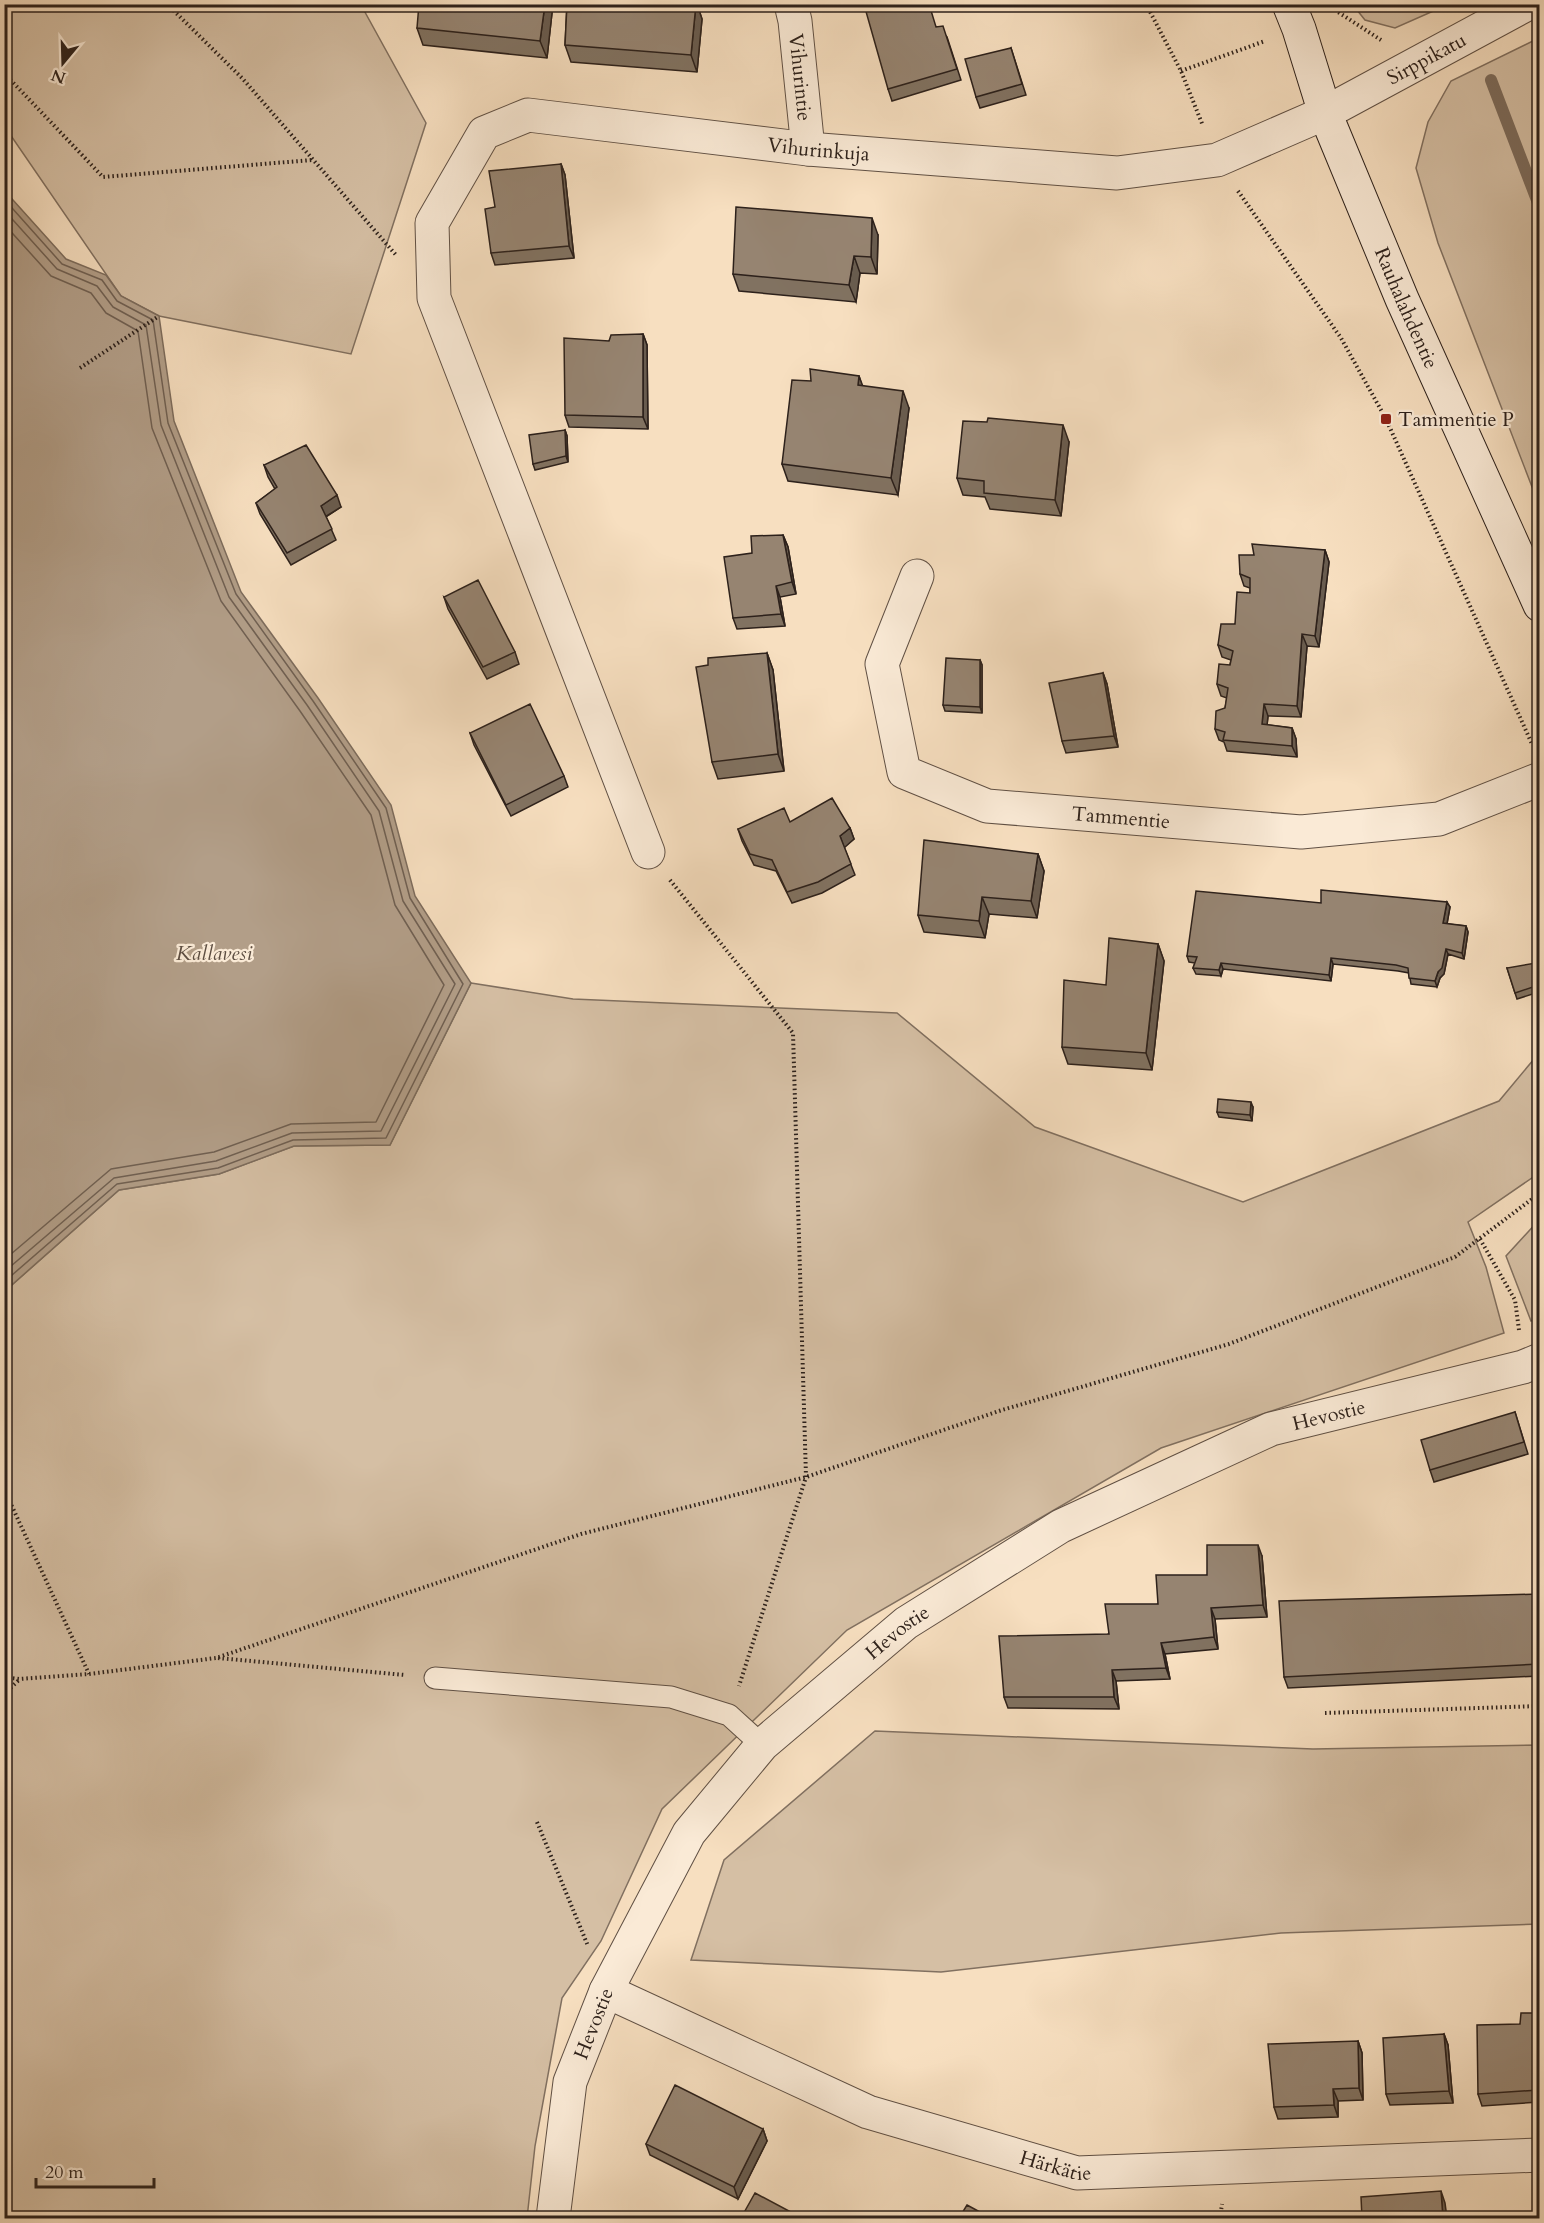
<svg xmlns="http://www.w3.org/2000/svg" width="1544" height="2223" font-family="Cardo,serif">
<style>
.green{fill:#d5bfa4;stroke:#817060;stroke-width:1.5}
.water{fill:#b29e88;stroke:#7d6c5c;stroke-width:1.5}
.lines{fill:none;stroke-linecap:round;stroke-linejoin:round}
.shore{stroke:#706052;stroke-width:1.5}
.stream{stroke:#7d6c5c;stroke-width:12}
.lane-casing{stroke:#605044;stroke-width:23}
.street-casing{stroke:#605044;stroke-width:35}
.secondary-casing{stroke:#2d211b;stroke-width:35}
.path{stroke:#2d211b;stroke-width:4;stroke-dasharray:1.5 3;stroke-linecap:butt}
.lane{stroke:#faead6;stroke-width:21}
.street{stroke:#faead6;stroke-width:33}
.secondary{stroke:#faead6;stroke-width:33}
.wall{fill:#817261;stroke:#2d211b;stroke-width:1.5}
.shaded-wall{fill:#695c4f;stroke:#2d211b;stroke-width:1.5}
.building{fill:#968471;stroke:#2d211b;stroke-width:1.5}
.poi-dot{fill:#8f2418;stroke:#faead6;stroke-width:2}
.labels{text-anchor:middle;stroke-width:4.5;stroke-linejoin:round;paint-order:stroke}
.street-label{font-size:20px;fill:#2d211b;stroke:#faead6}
.poi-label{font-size:20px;fill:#2d211b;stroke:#faead6;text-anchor:start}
.water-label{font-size:21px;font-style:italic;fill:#5c4d41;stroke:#faead6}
</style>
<rect width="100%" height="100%" fill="#f7dfc0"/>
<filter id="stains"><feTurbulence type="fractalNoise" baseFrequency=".00333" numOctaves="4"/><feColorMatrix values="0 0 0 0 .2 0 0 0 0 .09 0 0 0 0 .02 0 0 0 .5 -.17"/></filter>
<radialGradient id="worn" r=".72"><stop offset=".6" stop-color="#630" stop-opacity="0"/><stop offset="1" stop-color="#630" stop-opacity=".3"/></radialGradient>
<path class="green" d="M 5,4 L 361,5 L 426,123 L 351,354 L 159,316 L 121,296 L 5,127 Z
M 1353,5 L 1447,5 L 1395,28 L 1365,20 Z
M 1539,38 L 1539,505 L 1438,243 L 1416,168 L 1428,122 L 1451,81 Z
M 471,983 L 573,999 L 897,1013 L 1035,1127 L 1243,1202 L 1499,1101 L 1539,1053 L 1539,1173 L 1468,1222 L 1486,1267 L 1504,1333 L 1161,1448 L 847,1630 L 662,1809 L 601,1941 L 562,1998 L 535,2146 L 527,2218 L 5,2218 L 5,1291 L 119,1190 L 219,1174 L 294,1146 L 390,1145 Z
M 1539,1220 L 1539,1318 L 1531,1321 L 1506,1256 Z
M 875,1731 L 1313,1749 L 1539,1745 L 1539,1924 L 1281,1933 L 941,1972 L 691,1960 L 724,1860 Z"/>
<path class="water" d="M 4,190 L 66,259 L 106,275 L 121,296 L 159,316 L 174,421 L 241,592 L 318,698 L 391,805 L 415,896 L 471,983 L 390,1145 L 294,1146 L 219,1174 L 119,1190 L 5,1291 Z"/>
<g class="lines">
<path class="shore" d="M 4,199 L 62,264 L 102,280 L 117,301 L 153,320 L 168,423 L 236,594 L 313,701 L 386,808 L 410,898 L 463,984 L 386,1138 L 293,1140 L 218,1168 L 117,1184 L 4,1282
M 4,210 L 57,269 L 97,286 L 113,307 L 146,325 L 161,425 L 229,597 L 307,705 L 379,811 L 403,901 L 455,984 L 381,1131 L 292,1133 L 216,1161 L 114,1178 L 4,1272
M 4,224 L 51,276 L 91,293 L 106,313 L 138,331 L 152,428 L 221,601 L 300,711 L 371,815 L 395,905 L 444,985 L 376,1122 L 291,1124 L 214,1152 L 111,1169 L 4,1260"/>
<path class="stream" d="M 1491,80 L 1540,208"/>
<g class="lane-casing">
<path id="lane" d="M 435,1678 L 671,1697 L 729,1715 L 762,1745"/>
</g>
<g class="street-casing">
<g id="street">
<path id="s1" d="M 791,4 L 795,21 L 808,149"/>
<path id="s2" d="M 917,576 L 882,664 L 904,772 L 987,806 L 1301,832 L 1439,819 L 1540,779"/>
<path id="s3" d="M 648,852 L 434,298 L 432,223 L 484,133 L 528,115 L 808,149 L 1117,173 L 1217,160 L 1325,113 L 1527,4"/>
<path id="s4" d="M 606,1991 L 868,2112 L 1077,2173 L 1540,2155"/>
<path id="s5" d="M 553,2218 L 570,2082 L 606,1991 L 689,1833 L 762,1745 L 906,1623 L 1061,1526 L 1271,1429 L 1523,1367 L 1540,1360"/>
</g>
</g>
<g class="secondary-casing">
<g id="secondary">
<path id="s6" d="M 1289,4 L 1299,29 L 1325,113 L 1402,299 L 1540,605"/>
</g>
</g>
<path class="path" d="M 167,4 L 242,78 L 396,255
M 1146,4 L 1181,71 L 1203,126
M 1335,4 L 1338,12 L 1381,40
M 1181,71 L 1265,41
M 4,73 L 103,177 L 312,160
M 1238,191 L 1341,338 L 1386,419 L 1532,744
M 80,368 L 159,316
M 670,880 L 793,1033 L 806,1477 L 739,1686
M 1480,1239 L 1515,1300 L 1519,1330
M 4,1489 L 89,1674
M 218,1658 L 405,1675
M 4,1677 L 19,1679 L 89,1674 L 216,1658 L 581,1534 L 806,1477 L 1002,1410 L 1229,1344 L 1455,1257 L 1540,1193
M 4,1694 L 20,1679
M 1325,1713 L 1540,1706
M 537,1822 L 588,1946
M 1220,2218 L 1222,2204"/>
<use href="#lane" class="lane"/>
<use href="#street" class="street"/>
<use href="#secondary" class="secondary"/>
</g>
<path class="wall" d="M 553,4 L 547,58 L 423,45 L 417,28 Z
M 567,4 L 697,4 L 702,19 L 697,72 L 571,62 L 565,45 Z
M 853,4 L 868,4 L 854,9 Z
M 937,27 L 947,37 L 961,80 L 892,101 L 888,89 Z
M 1011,48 L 1026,95 L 980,108 L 976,97 Z
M 561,164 L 565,175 L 574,258 L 495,265 L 491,253 L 495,207 Z
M 878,235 L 877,274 L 860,273 L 856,302 L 739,291 L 733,274 Z
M 643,334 L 647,345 L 648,429 L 569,427 L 565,415 L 609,341 Z
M 859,376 L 862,386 L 909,408 L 898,495 L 788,481 L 782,464 L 811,381 Z
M 565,430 L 567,436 L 568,462 L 535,470 L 533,464 Z
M 1069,442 L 1061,516 L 990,509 L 985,497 L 963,495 L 957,478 Z
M 264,465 L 341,507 L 326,517 L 336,540 L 291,565 L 260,514 L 256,503 L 275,489 L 268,477 Z
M 783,535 L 788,547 L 796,594 L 780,597 L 785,626 L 737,629 L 733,618 L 752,553 Z
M 1325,550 L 1329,562 L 1319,647 L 1307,646 L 1301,717 L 1268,716 L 1267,725 L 1292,728 L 1296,739 L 1297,757 L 1227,751 L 1224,742 L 1219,740 L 1215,729 L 1225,708 L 1227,698 L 1221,696 L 1217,684 L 1230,665 L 1231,660 L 1222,657 L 1218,645 L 1235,624 L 1250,593 L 1250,588 L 1244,586 L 1240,574 L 1254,555 Z
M 444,597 L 515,652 L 519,664 L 487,679 L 448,609 Z
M 767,653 L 773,670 L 784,771 L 718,779 L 712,762 Z
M 980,660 L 982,665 L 982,713 L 945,711 L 943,705 Z
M 1103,673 L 1107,684 L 1118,747 L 1066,753 L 1062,741 Z
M 470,733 L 564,776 L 568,787 L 511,816 L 474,745 Z
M 790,822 L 850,828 L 854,839 L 844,847 L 855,875 L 822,893 L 792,903 L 776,871 L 754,865 L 742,841 L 738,829 Z
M 1038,854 L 1044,871 L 1037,918 L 989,914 L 985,938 L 924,932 L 918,915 Z
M 1321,903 L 1450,907 L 1447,924 L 1466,926 L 1468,932 L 1464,959 L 1448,954 L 1444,974 L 1440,978 L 1437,987 L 1411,984 L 1409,973 L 1398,971 L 1333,964 L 1331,981 L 1223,969 L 1221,976 L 1196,974 L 1193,968 L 1195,963 L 1189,962 L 1187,956 Z
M 1158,944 L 1164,961 L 1152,1070 L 1068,1064 L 1062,1047 L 1106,985 Z
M 1507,968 L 1539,975 L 1539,992 L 1517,999 Z
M 1253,1107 L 1252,1121 L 1219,1117 L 1217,1112 Z
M 1515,1412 L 1528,1454 L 1434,1482 L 1430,1470 Z
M 1262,1556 L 1267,1617 L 1215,1619 L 1218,1649 L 1165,1654 L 1170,1679 L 1116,1681 L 1119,1709 L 1008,1708 L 1004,1697 L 1158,1604 L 1207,1575 Z
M 1539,1594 L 1539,1676 L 1288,1688 L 1284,1677 Z
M 1539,2013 L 1539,2102 L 1482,2106 L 1478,2094 L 1520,2024 Z
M 1444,2034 L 1448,2045 L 1453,2103 L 1390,2105 L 1386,2094 Z
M 1358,2041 L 1362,2053 L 1363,2100 L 1338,2101 L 1338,2117 L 1278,2119 L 1274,2107 Z
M 763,2129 L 767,2141 L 738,2199 L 650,2155 L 646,2144 Z"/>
<path class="shaded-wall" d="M 545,4 L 553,4 L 547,58 L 540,41 Z
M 696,4 L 697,4 L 702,19 L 697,72 L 691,55 Z
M 561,164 L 565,175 L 574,258 L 569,246 Z
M 872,218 L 878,235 L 877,274 L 871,257 Z
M 854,256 L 860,273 L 856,302 L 849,285 Z
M 643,334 L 647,345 L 648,429 L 643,417 Z
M 859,376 L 865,392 L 858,385 Z
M 903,391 L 909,408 L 898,495 L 891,478 Z
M 1063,425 L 1069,442 L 1061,516 L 1055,500 Z
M 565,430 L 567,436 L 568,462 L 566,456 Z
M 337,495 L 341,507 L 325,517 L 321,506 Z
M 783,535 L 788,547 L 796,594 L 792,582 Z
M 1325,550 L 1329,562 L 1319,647 L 1315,636 Z
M 776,586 L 780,597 L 785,626 L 781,614 Z
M 1302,634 L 1307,646 L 1301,717 L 1297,706 Z
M 767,653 L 773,670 L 784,771 L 778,754 Z
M 980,660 L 982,665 L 982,713 L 980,707 Z
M 1103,673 L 1107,684 L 1118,747 L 1114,736 Z
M 1264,704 L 1268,716 L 1266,735 L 1262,724 Z
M 1292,728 L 1296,739 L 1297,757 L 1292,746 Z
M 850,828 L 854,839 L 844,848 L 840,836 Z
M 1038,854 L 1044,871 L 1037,918 L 1031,901 Z
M 982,897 L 989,914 L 985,938 L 979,921 Z
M 1447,902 L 1450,907 L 1446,929 L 1443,923 Z
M 1466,926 L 1468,932 L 1464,959 L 1462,953 Z
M 1158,944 L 1164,961 L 1152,1070 L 1146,1053 Z
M 1446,949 L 1448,954 L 1444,974 L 1440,978 L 1437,987 L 1435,981 Z
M 1331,958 L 1333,964 L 1331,981 L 1329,975 Z
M 1221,963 L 1223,969 L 1221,976 L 1219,970 Z
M 1251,1102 L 1253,1107 L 1252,1121 L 1250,1115 Z
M 1258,1545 L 1262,1556 L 1267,1617 L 1263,1605 Z
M 1211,1608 L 1215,1619 L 1218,1649 L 1214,1637 Z
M 1161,1643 L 1165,1654 L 1170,1679 L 1166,1668 Z
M 1112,1670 L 1116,1681 L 1119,1709 L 1114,1697 Z
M 1444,2034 L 1448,2045 L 1453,2103 L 1449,2091 Z
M 1358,2041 L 1362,2053 L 1363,2100 L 1359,2088 Z
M 1333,2089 L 1338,2101 L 1338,2117 L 1334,2105 Z
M 763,2129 L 767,2141 L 738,2199 L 734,2187 Z
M 1441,2191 L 1445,2203 L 1447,2218 L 1443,2218 Z"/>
<path class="building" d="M 419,4 L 545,4 L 540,41 L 417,28 Z
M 567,4 L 696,4 L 691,55 L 565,45 Z
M 877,4 L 929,4 L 936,27 L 943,26 L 957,69 L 888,89 L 865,8 Z
M 1011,48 L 1022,84 L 976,97 L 965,59 Z
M 561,164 L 569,246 L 491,253 L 485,209 L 495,207 L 489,171 Z
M 736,207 L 872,218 L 871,257 L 854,256 L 849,285 L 733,274 Z
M 643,334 L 643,417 L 565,415 L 564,338 L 609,341 L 611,335 Z
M 810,369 L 859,376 L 858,385 L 903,391 L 891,478 L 782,464 L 792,380 L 811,381 Z
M 988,418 L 1063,425 L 1055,500 L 984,493 L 984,481 L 957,478 L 963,421 L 987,422 Z
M 565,430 L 566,456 L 533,464 L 529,435 Z
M 306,445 L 337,495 L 321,506 L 332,529 L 287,553 L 256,503 L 277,487 L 264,465 Z
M 783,535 L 792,582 L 776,586 L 781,614 L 733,618 L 724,557 L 752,553 L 751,536 Z
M 1252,544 L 1325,550 L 1315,636 L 1302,634 L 1297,706 L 1264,704 L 1262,724 L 1292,728 L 1292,746 L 1223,740 L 1225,732 L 1215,729 L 1216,711 L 1225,708 L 1228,688 L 1217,684 L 1219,664 L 1230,665 L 1233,651 L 1218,645 L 1221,624 L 1235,624 L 1237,592 L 1250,593 L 1250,578 L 1240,574 L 1239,555 L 1254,555 Z
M 478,580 L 515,652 L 483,667 L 444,597 Z
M 767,653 L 778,754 L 712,762 L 696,667 L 708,665 L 708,658 Z
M 946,658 L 980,660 L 980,707 L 943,705 Z
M 1103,673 L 1114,736 L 1062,741 L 1049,683 Z
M 530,704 L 564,776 L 506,805 L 470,733 Z
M 832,798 L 850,828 L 840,836 L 851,864 L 818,882 L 787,892 L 772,860 L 750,854 L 738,829 L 784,808 L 790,822 Z
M 924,840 L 1038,854 L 1031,901 L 982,897 L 979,921 L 918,915 Z
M 1321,890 L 1447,902 L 1443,923 L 1466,926 L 1462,953 L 1446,949 L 1442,968 L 1438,972 L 1435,981 L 1409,978 L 1408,968 L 1396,965 L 1331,958 L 1329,975 L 1221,963 L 1219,970 L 1193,968 L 1197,957 L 1187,956 L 1196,891 L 1321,903 Z
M 1109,938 L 1158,944 L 1146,1053 L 1062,1047 L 1064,980 L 1106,985 Z
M 1536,963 L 1539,976 L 1539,985 L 1515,993 L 1507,968 Z
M 1218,1099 L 1251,1102 L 1250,1115 L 1217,1112 Z
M 1515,1412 L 1524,1442 L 1430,1470 L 1421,1440 Z
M 1207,1545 L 1258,1545 L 1263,1605 L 1211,1608 L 1214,1637 L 1161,1643 L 1166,1668 L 1112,1670 L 1114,1697 L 1004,1697 L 999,1636 L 1109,1634 L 1105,1604 L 1158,1604 L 1156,1575 L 1207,1575 Z
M 1539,1594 L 1539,1664 L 1284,1677 L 1279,1601 Z
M 1521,2013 L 1539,2013 L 1539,2090 L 1478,2094 L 1477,2025 L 1520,2024 Z
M 1444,2034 L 1449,2091 L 1386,2094 L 1383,2038 Z
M 1358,2041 L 1359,2088 L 1333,2089 L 1334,2105 L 1274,2107 L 1268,2044 Z
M 675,2085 L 763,2129 L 734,2187 L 646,2144 Z
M 1441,2191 L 1443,2218 L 1362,2218 L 1361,2197 Z
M 755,2193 L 802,2218 L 741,2218 Z
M 967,2205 L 991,2218 L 959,2218 Z"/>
<rect class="poi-dot" x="1380" y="413" width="12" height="12" rx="3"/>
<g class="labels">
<g class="street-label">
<text dy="7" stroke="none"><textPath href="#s3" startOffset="1746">Sirppikatu</textPath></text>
<text dy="7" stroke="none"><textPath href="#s1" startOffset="74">Vihurintie</textPath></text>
<text dy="7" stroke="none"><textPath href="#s3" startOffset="1113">Vihurinkuja</textPath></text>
<text dy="7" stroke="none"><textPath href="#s6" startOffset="326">Rauhalahdentie</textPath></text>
<text dy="7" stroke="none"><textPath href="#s2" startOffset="429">Tammentie</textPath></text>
<text dy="7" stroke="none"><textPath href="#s5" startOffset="1190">Hevostie</textPath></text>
<text dy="7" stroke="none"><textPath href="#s5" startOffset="704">Hevostie</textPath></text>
<text dy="7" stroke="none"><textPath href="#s5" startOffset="200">Hevostie</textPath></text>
<text dy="7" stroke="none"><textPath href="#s4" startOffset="484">Härkätie</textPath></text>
</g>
<g class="poi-label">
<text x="1398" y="426">Tammentie P</text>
</g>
<g class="water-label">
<text x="214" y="960">Kallavesi</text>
</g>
</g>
<rect width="1544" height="2223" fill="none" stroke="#f7dfc0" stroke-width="24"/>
<rect x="6" y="6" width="1532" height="2211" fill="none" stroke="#2d211b" stroke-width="3"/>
<rect x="12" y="12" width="1520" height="2199" fill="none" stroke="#2d211b" stroke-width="1.5"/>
<g transform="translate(63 63) rotate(199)" stroke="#faead6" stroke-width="4.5" paint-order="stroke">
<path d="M0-4.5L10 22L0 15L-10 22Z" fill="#2d211b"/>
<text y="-9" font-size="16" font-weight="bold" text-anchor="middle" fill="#2d211b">N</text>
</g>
<path d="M36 2178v9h118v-9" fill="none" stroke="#2d211b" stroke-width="3"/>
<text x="45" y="2178" font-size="18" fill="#2d211b" stroke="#faead6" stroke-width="4.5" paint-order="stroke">20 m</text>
<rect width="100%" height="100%" filter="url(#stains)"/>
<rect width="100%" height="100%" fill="url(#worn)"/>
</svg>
